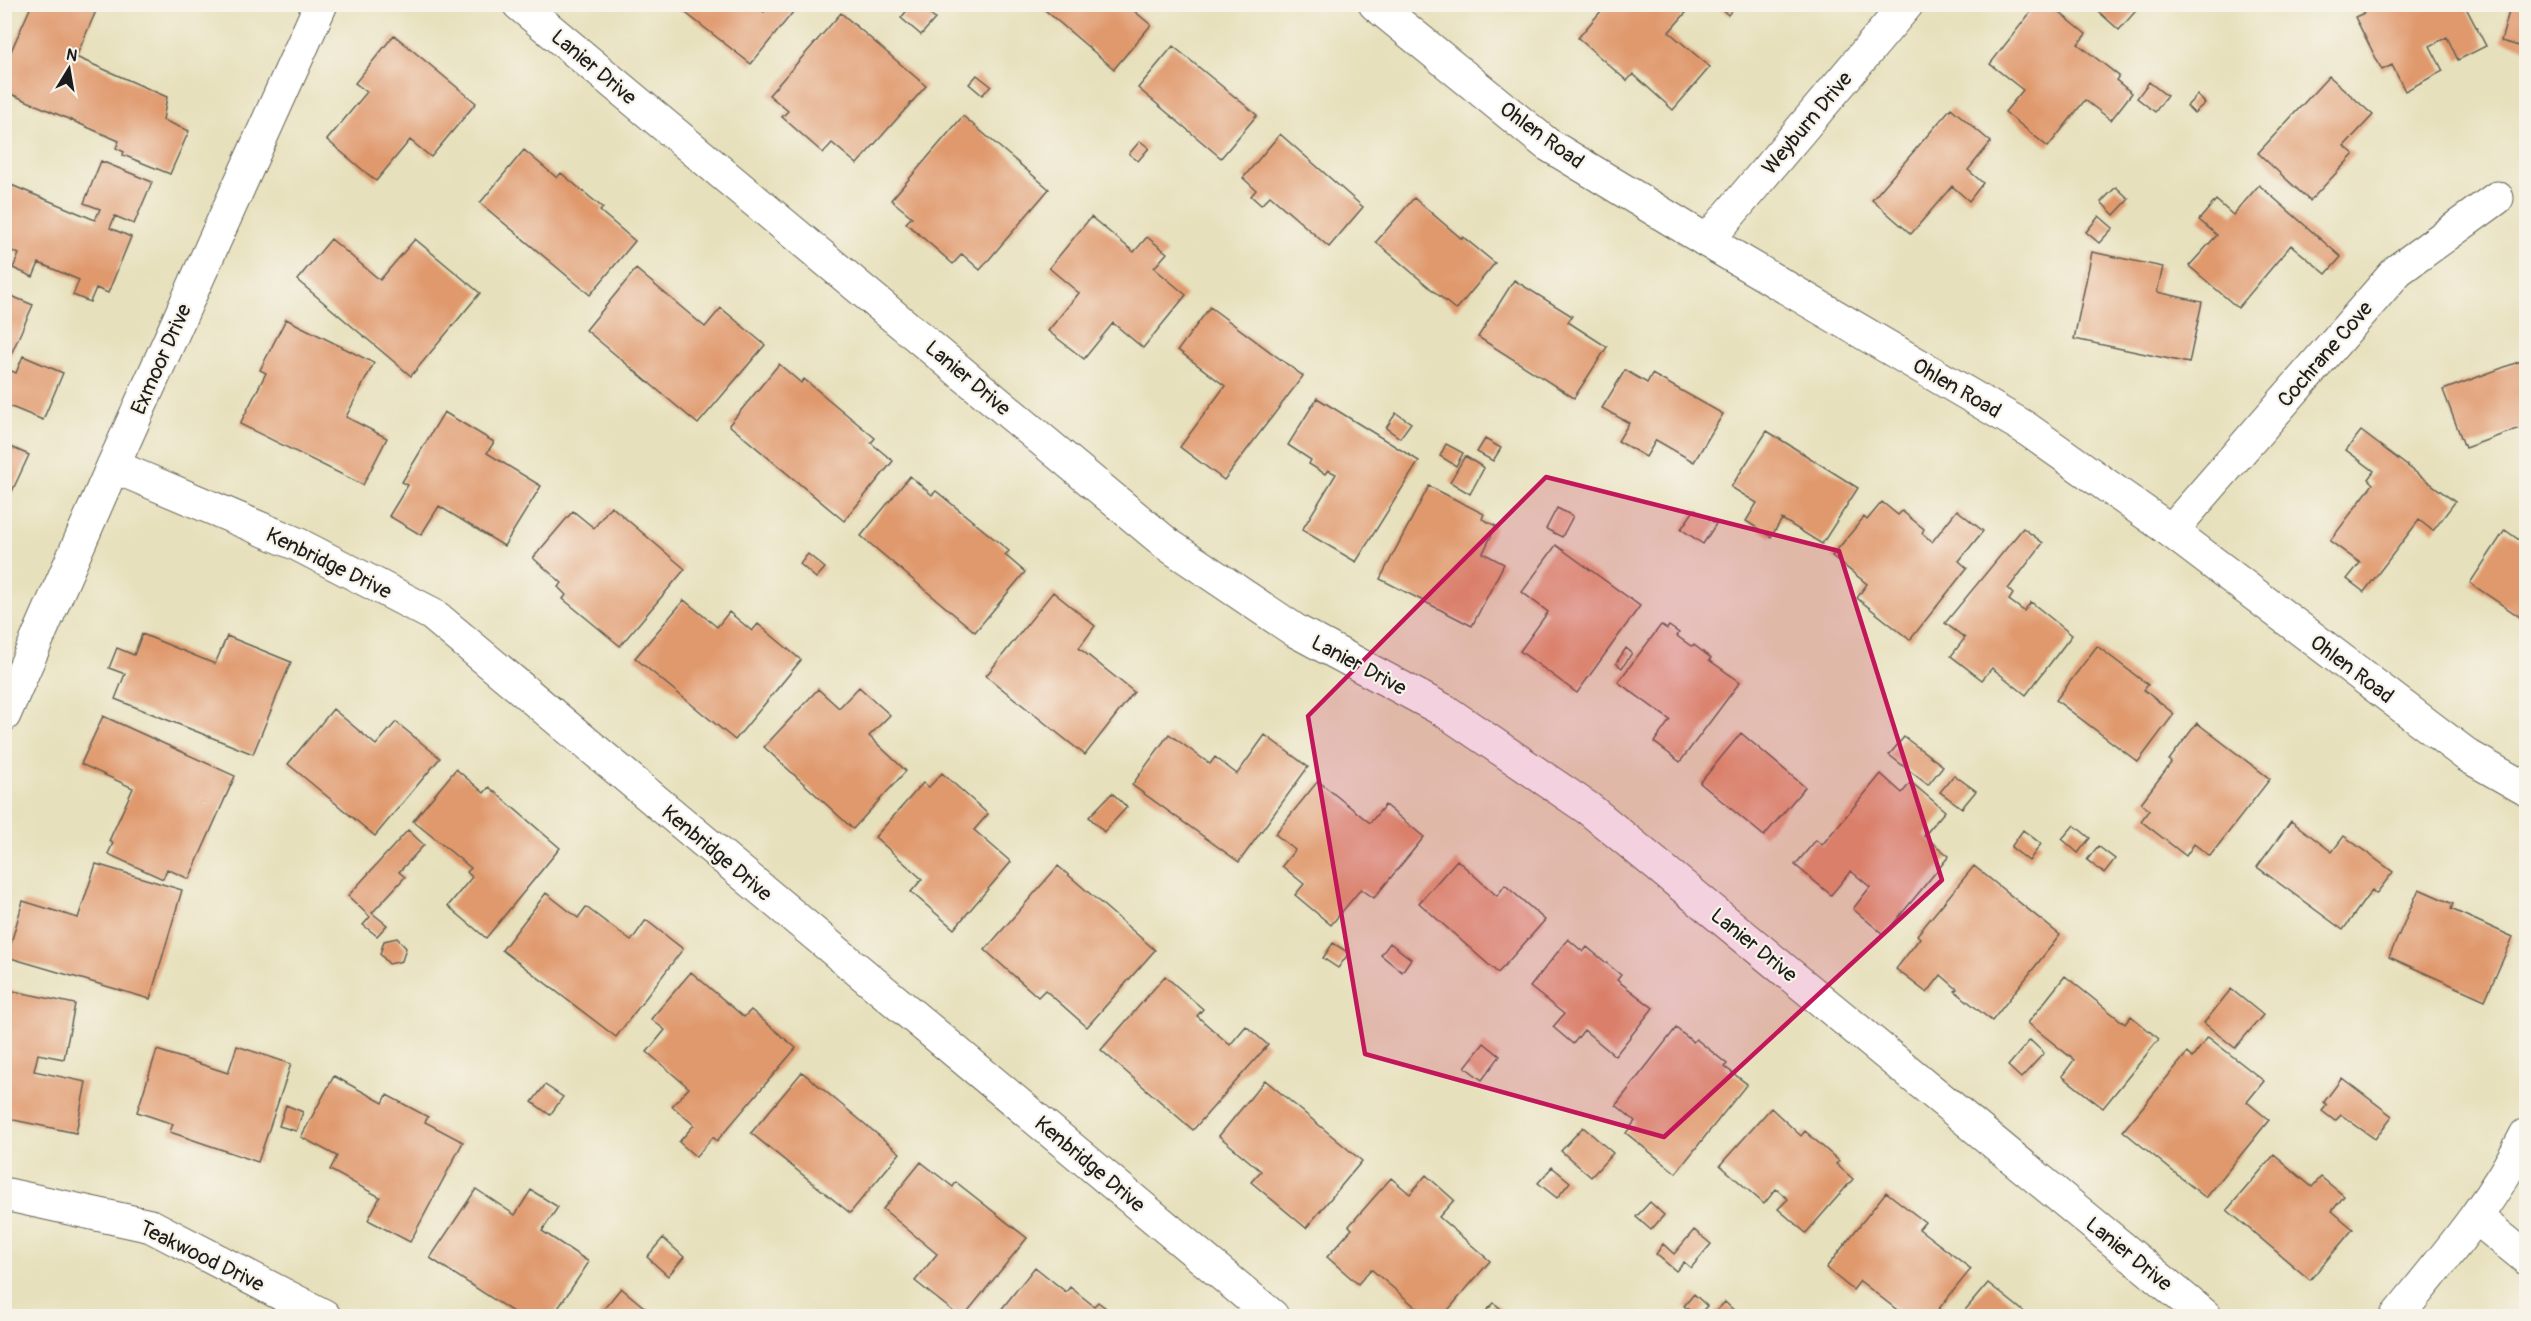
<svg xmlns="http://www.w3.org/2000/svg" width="2531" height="1321" font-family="Pangolin,sans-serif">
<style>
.building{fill:#e0996d}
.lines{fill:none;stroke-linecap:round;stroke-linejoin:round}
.minor-casing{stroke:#636154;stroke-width:35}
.tertiary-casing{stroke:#636154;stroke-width:35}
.minor{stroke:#fff;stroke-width:33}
.tertiary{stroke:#fff;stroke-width:33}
.marked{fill:#c2185b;fill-opacity:0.2;stroke:#c2185b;stroke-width:4.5;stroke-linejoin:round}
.labels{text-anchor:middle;stroke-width:4.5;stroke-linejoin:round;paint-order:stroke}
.street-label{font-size:21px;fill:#1c1c1c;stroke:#f7f3e8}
</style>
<rect width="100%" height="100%" fill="#f7f3e8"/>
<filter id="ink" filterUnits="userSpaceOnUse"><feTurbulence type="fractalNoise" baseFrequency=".0167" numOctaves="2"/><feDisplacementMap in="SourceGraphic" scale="12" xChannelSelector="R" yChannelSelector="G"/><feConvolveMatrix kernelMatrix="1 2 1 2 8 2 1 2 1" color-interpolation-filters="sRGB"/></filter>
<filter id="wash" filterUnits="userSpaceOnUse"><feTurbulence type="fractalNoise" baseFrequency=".008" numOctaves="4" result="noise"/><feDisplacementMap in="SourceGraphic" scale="24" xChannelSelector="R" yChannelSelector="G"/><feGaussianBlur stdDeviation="1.35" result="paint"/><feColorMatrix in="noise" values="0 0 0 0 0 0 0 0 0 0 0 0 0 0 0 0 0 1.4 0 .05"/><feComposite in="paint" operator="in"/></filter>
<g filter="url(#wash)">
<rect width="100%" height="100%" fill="#e7e0bc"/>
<g id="blocks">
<path class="building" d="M 32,4 L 99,4 L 76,57 L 167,97 L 163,120 L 189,131 L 170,174 L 123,155 L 124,152 L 116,148 L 119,141 L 4,91 L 4,67 Z
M 769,4 L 798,6 L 751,64 L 678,7 L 680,5 L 754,5 L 764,12 Z
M 912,4 L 918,4 L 935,19 L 921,35 L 901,18 Z
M 1607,4 L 1687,4 L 1691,7 L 1669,32 L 1710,67 L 1673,110 L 1633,74 L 1627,81 L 1578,38 Z
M 1716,4 L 1737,4 L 1728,15 Z
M 2037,4 L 2049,4 L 2086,34 L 2078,44 L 2119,76 L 2116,80 L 2132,93 L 2111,120 L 2085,100 L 2048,147 L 2005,112 L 2023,90 L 1990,64 Z
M 2090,4 L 2142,4 L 2119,30 Z
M 2360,4 L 2464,4 L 2486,46 L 2458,60 L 2447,37 L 2430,46 L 2443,71 L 2405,91 L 2392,65 L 2382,70 L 2355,17 L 2364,13 Z
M 2511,4 L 2526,4 L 2526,48 L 2501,41 Z
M 1039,5 L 1127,5 L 1151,25 L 1114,69 Z
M 841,13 L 926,86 L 857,164 L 832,143 L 823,153 L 782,117 L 788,111 L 769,95 Z
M 394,35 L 476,103 L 431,157 L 410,140 L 376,181 L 327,140 L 367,92 L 355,83 Z
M 1173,46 L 1257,115 L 1221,158 L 1138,88 Z
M 977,75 L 991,86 L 982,95 L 969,84 Z
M 2329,76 L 2373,115 L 2344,146 L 2354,154 L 2310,201 L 2258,153 Z
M 2149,82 L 2167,96 L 2155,112 L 2137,98 Z
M 2197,95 L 2205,103 L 2194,113 L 2187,106 Z
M 1951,108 L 1991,142 L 1968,170 L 1983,183 L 1969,201 L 1952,186 L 1911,234 L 1872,200 Z
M 963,116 L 1049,189 L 980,270 L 962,254 L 953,264 L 906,223 L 912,217 L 891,200 Z
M 1280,134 L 1363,207 L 1329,247 L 1270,196 L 1261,205 L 1251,196 L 1256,190 L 1243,178 Z
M 1140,141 L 1149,148 L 1138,161 L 1129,154 Z
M 524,150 L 557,178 L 561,173 L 603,208 L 600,211 L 635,241 L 590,295 L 480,203 Z
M 101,161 L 152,182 L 134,224 L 115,216 L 110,228 L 131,237 L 108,293 L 96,288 L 90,302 L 73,295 L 79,280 L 39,263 L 33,277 L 13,268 L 19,254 L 4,248 L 4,182 L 95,220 L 100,209 L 84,203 Z
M 2259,185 L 2341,257 L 2326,274 L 2291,245 L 2238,308 L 2189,266 L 2217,235 L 2199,220 L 2216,200 L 2233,215 Z
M 2116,187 L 2129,199 L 2114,215 L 2101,202 Z
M 1414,198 L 1462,239 L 1463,237 L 1495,263 L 1456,310 L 1376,242 Z
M 2099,216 L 2113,228 L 2099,243 L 2086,232 Z
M 1091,217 L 1134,252 L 1147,237 L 1167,253 L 1154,268 L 1186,295 L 1143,348 L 1113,323 L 1084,359 L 1048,331 L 1079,293 L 1049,268 Z
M 331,239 L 380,280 L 415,239 L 480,293 L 411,376 L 297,280 Z
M 2092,252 L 2163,267 L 2157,292 L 2202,302 L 2189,363 L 2074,339 Z
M 636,269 L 705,327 L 721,308 L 765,345 L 698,424 L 586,330 Z
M 1514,280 L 1572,316 L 1568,322 L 1607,347 L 1574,398 L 1478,337 Z
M 4,293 L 33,305 L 5,368 L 16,373 L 23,356 L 63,373 L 43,420 L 4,404 L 6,384 L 4,383 Z
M 1210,307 L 1303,376 L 1224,480 L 1180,447 L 1225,386 L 1178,350 Z
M 286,319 L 374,363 L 346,417 L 387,438 L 363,485 L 240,424 L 266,373 L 260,370 Z
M 2526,359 L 2526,426 L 2465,448 L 2443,390 Z
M 779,364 L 801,383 L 804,379 L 875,438 L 871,443 L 893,461 L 844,521 L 729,425 Z
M 1625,370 L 1647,383 L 1652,374 L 1723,414 L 1694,462 L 1656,440 L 1646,457 L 1618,441 L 1629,423 L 1602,408 Z
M 1317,398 L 1419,461 L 1356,562 L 1302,530 L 1336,474 L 1328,470 L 1325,474 L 1309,464 L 1311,460 L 1288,445 Z
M 444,412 L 494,442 L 487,453 L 541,486 L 504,546 L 439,506 L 421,535 L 389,516 L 408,485 L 402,482 Z
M 1396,413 L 1411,423 L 1400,438 L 1386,428 Z
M 1767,431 L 1858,488 L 1822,544 L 1782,519 L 1771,537 L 1746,521 L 1757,503 L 1731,487 Z
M 2361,431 L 2455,502 L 2433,531 L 2419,520 L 2364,592 L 2347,579 L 2360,563 L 2330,541 L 2373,484 L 2368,479 L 2374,471 L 2346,450 Z
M 1485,439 L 1501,448 L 1493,461 L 1477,452 Z
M 4,444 L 29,455 L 8,500 L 4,498 Z
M 1446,444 L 1463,453 L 1456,466 L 1440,456 Z
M 1465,456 L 1484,468 L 1470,494 L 1450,482 Z
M 910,476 L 932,495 L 936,491 L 1009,551 L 1005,555 L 1025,572 L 975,632 L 861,536 Z
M 1429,486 L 1484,514 L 1482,519 L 1496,526 L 1483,553 L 1504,564 L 1472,626 L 1380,579 Z
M 1882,502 L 1898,515 L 1902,511 L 1924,529 L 1922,533 L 1932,542 L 1957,510 L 1983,531 L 1959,561 L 1967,568 L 1910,640 L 1857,598 L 1867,584 L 1832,556 L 1864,517 L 1867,520 Z
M 611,506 L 685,569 L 620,646 L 563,599 L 566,595 L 558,587 L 562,583 L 533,558 L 573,511 L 594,528 Z
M 1557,508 L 1573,516 L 1562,537 L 1546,529 Z
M 1695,509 L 1716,524 L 1703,544 L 1681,529 Z
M 2023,528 L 2043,543 L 2008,589 L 2013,594 L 2009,600 L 2024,611 L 2031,602 L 2072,635 L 2026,695 L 1992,668 L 1982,680 L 1951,656 L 1965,638 L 1945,623 Z
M 2505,530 L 2526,545 L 2526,621 L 2470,583 Z
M 1556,545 L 1640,606 L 1577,693 L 1520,651 L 1548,612 L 1522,592 Z
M 808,554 L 825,568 L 816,578 L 800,564 Z
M 1053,592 L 1095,626 L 1079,648 L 1134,692 L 1085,755 L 986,676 Z
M 684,600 L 717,627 L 729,612 L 752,631 L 758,624 L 801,660 L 735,740 L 635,658 Z
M 1661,625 L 1667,629 L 1669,626 L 1679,633 L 1677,636 L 1691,646 L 1694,645 L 1711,658 L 1709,660 L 1740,682 L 1680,762 L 1654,742 L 1670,720 L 1618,682 Z
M 142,634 L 215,664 L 227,636 L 291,662 L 253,754 L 115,699 L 125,674 L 109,668 L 117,648 L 134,655 Z
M 2097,646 L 2148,685 L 2144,690 L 2174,714 L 2138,762 L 2056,700 Z
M 1626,648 L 1632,653 L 1622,668 L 1616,663 Z
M 859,687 L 890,715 L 869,736 L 906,771 L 853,829 L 764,747 L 818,689 L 839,708 Z
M 333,709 L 376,745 L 396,722 L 440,758 L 375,836 L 288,764 Z
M 103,716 L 235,776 L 189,879 L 167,869 L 163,879 L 108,854 L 113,843 L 109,841 L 133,788 L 81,764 Z
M 2197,723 L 2270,779 L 2210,856 L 2194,844 L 2186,856 L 2141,821 L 2149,810 L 2141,803 L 2171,763 L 2169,760 Z
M 1741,733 L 1805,787 L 1764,836 L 1700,783 Z
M 1169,734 L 1210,764 L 1215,757 L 1237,774 L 1265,735 L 1308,767 L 1239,862 L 1132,785 Z
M 1904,737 L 1943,766 L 1928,785 L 1889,755 Z
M 456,769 L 484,793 L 489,787 L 560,848 L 486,938 L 448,906 L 472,877 L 467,872 L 471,868 L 413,821 Z
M 942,773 L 988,814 L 974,830 L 1011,862 L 954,929 L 911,892 L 922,879 L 875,837 L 923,783 L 929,787 Z
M 1881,774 L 1902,793 L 1911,782 L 1945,811 L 1924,836 L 1949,856 L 1884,935 L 1853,909 L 1870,887 L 1851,871 L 1831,895 L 1795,865 L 1816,840 L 1822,845 Z
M 1954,775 L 1976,791 L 1962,808 L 1940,792 Z
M 1318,781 L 1370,823 L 1385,805 L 1424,837 L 1374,898 L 1361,889 L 1331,925 L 1295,895 L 1304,884 L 1282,866 L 1295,850 L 1275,834 Z
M 1112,793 L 1127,807 L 1104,832 L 1089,817 Z
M 2291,821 L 2332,852 L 2344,836 L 2393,872 L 2376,894 L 2372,890 L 2343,930 L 2257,867 Z
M 2074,825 L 2090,838 L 2078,853 L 2062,839 Z
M 408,830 L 424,845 L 399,872 L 405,877 L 372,913 L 387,925 L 377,936 L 363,925 L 370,917 L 348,896 Z
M 2023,830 L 2041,844 L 2029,861 L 2011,847 Z
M 2098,846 L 2115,859 L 2104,873 L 2087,860 Z
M 1457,860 L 1497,896 L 1505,885 L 1545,920 L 1498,973 L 1419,903 Z
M 96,864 L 182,890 L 150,999 L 7,957 L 23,901 L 78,918 Z
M 1058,866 L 1155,950 L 1087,1027 L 1045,990 L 1038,997 L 985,950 Z
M 1974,866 L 2060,935 L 1992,1021 L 1955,991 L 1957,989 L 1941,975 L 1927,993 L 1896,969 L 1920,938 L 1917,935 Z
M 2419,889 L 2453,904 L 2451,909 L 2513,937 L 2485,1000 L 2389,957 Z
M 546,893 L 578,918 L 586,907 L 631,941 L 646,920 L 683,949 L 616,1037 L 502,950 Z
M 397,938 L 406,948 L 402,961 L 389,964 L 380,954 L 384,941 Z
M 1568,939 L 1583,952 L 1587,947 L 1621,975 L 1617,980 L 1653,1008 L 1615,1056 L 1584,1030 L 1573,1044 L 1553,1027 L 1564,1014 L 1530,987 Z
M 1333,943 L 1349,953 L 1338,968 L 1323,958 Z
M 1390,943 L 1411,959 L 1402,972 L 1381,955 Z
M 691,972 L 744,1017 L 751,1010 L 796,1048 L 717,1141 L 713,1137 L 696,1157 L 679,1142 L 694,1125 L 672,1106 L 689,1088 L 647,1052 L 665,1030 L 651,1019 Z
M 1165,976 L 1203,1009 L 1197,1016 L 1230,1045 L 1246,1026 L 1268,1045 L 1193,1130 L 1101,1050 Z
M 2065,976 L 2125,1024 L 2131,1016 L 2159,1039 L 2103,1108 L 2062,1076 L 2074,1060 L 2028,1023 Z
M 4,989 L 75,1004 L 64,1059 L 38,1054 L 34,1071 L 86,1082 L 76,1133 L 4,1118 Z
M 2231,989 L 2263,1015 L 2235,1048 L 2204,1023 Z
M 1676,1028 L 1693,1042 L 1696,1039 L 1727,1064 L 1725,1067 L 1747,1084 L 1676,1173 L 1626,1133 L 1635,1121 L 1616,1105 Z
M 2208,1037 L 2264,1081 L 2247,1102 L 2269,1120 L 2206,1198 L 2123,1131 L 2187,1053 L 2192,1058 Z
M 2030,1040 L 2044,1053 L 2021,1078 L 2008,1066 Z
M 1484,1043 L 1500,1056 L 1482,1080 L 1465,1067 Z
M 237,1046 L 291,1064 L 258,1162 L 170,1132 L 173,1124 L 137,1112 L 157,1050 L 228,1073 Z
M 802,1072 L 900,1153 L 850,1213 L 751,1133 Z
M 334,1076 L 383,1103 L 387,1095 L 428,1117 L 425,1122 L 463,1142 L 410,1242 L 368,1220 L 380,1197 L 330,1170 L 337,1156 L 301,1137 Z
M 2342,1078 L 2392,1116 L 2375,1139 L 2341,1115 L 2335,1121 L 2322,1111 L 2327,1105 L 2324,1102 Z
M 1265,1080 L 1362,1161 L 1306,1228 L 1251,1182 L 1261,1171 L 1219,1136 Z
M 545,1085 L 563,1097 L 550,1115 L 532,1102 Z
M 286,1105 L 303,1112 L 296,1131 L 279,1126 Z
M 1771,1108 L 1801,1136 L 1805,1131 L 1839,1161 L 1836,1164 L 1853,1179 L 1806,1233 L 1778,1209 L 1788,1199 L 1776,1189 L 1764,1204 L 1720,1165 Z
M 1583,1127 L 1613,1153 L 1591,1177 L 1561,1151 Z
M 2274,1155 L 2312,1187 L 2321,1177 L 2344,1196 L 2332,1211 L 2353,1229 L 2310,1280 L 2227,1210 Z
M 921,1162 L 953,1187 L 956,1182 L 1027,1238 L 964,1316 L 959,1316 L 915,1281 L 937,1254 L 883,1209 Z
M 1552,1167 L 1570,1182 L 1557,1198 L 1538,1183 Z
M 1426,1175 L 1454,1200 L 1439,1217 L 1490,1261 L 1443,1316 L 1426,1316 L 1371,1269 L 1358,1284 L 1327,1257 L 1352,1229 L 1349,1226 L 1391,1178 L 1410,1194 Z
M 476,1189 L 515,1215 L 531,1190 L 558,1207 L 542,1231 L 589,1262 L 553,1316 L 519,1316 L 430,1258 Z
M 1886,1192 L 1925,1222 L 1919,1229 L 1971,1269 L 1933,1316 L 1905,1316 L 1860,1281 L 1853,1290 L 1826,1268 Z
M 1650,1202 L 1664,1215 L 1651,1230 L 1636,1217 Z
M 1694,1230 L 1711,1244 L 1691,1268 L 1684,1262 L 1676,1271 L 1656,1254 L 1663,1244 L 1674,1254 Z
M 663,1238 L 684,1257 L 668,1276 L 647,1257 Z
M 1035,1267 L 1066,1292 L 1070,1287 L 1094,1306 L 1098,1302 L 1116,1316 L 996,1316 Z
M 1988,1283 L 2017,1306 L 2029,1316 L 1960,1316 Z
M 621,1288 L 650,1312 L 655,1316 L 598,1316 Z
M 1694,1294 L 1707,1306 L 1697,1316 L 1684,1306 Z
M 1725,1302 L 1740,1316 L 1711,1316 Z
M 1494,1303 L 1509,1316 L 1481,1316 Z"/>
</g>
</g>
<g filter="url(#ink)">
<use href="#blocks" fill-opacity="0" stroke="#636154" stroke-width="1.5"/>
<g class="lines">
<g class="minor-casing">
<path id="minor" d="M 519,4 L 1167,544 L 1296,631 L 1445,711 L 1589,809 L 2205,1316
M 1707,241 L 1907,4
M 113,466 L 297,544 L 432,614 L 1272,1316
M 2171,531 L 2398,270 L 2497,198
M 4,715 L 113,466 L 321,4
M 2477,1218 L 2526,1258
M 2397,1316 C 2444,1258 2493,1202 2526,1135"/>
</g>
<g class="tertiary-casing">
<path id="tertiary" d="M 1375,4 L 1547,144 L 1707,241 L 2024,427 L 2171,531 L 2468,756 L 2526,789
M 4,1194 L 151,1226 L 324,1316"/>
</g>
<use href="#minor" class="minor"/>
<use href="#tertiary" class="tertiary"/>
</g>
</g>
<path class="marked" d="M 1546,477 L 1839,551 L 1942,880 L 1664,1137 L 1365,1054 L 1308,716 Z"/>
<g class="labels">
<g class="street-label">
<text transform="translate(594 67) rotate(40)" y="7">Lanier Drive</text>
<text transform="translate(1807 123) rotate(-50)" y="7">Weyburn Drive</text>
<text transform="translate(1542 135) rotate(36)" y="7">Ohlen Road</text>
<text transform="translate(2325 354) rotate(-49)" y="7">Cochrane Cove</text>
<text transform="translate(161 359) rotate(-66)" y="7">Exmoor Drive</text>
<text transform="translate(968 378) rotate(40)" y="7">Lanier Drive</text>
<text transform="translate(1957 388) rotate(30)" y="7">Ohlen Road</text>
<text transform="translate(329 563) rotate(26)" y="7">Kenbridge Drive</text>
<text transform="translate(1359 665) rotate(28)" y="7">Lanier Drive</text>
<text transform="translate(2352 669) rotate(37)" y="7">Ohlen Road</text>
<text transform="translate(717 853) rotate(40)" y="7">Kenbridge Drive</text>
<text transform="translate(1754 945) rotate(39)" y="7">Lanier Drive</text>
<text transform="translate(1090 1164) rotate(40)" y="7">Kenbridge Drive</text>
<text transform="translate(2129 1254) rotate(39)" y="7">Lanier Drive</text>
<text transform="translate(202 1256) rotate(26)" y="7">Teakwood Drive</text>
</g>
</g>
<rect width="2531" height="1321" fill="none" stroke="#f7f3e8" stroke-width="24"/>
<g transform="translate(69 69) rotate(11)" stroke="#f7f3e8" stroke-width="4.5" paint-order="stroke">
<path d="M0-4.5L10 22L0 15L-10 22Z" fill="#1c1c1c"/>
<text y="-9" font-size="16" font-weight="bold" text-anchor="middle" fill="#1c1c1c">N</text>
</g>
</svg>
